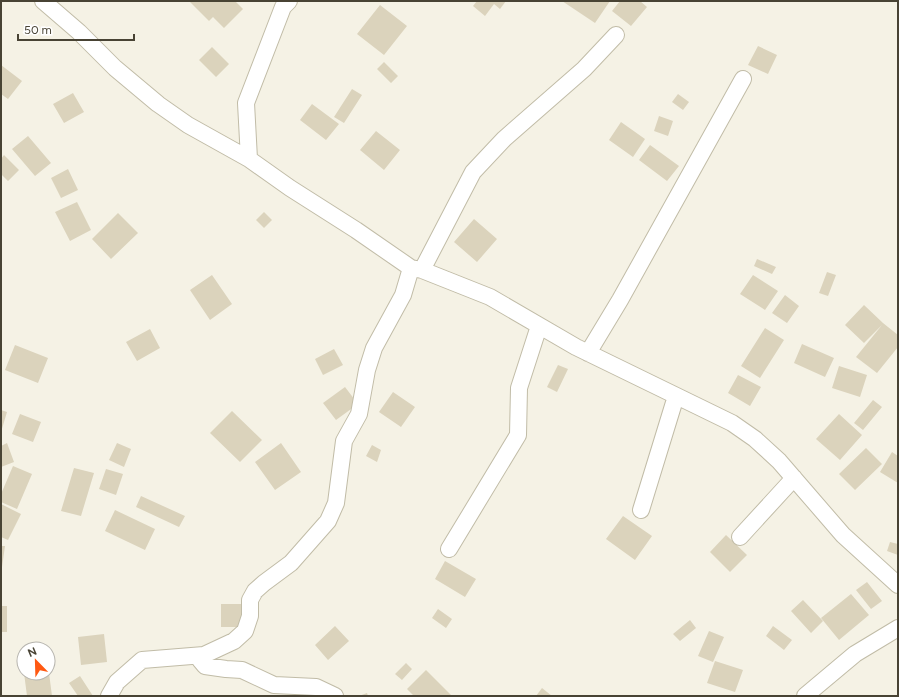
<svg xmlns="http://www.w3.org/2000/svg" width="899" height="697" font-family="Figtree,sans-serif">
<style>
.building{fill:#dbd3bc}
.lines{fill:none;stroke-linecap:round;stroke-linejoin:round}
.street-casing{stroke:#c1bca7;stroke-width:18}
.street{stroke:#fff;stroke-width:16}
</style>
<rect width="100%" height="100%" fill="#f5f2e5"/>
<path class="building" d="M 190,1 L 235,1 L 243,9 L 224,28 L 213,17 L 209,21 L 190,2 Z
M 477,1 L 506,1 L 500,9 L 494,4 L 485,16 L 473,6 Z
M 562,1 L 610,1 L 595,23 Z
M 620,1 L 640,1 L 647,7 L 631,26 L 612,11 Z
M 380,5 L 407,26 L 384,55 L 357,34 Z
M 758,46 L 777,55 L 768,74 L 748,65 Z
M 212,47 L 229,64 L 216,77 L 199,60 Z
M 384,62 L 398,76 L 391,83 L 377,69 Z
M 1,65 L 22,81 L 8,99 L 1,94 Z
M 352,89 L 362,95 L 344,123 L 334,117 Z
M 73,93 L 84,112 L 64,123 L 53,104 Z
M 678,94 L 689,102 L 683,110 L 672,102 Z
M 312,104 L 339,124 L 326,140 L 300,120 Z
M 659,116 L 673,121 L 668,136 L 654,131 Z
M 621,122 L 645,139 L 633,157 L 609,140 Z
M 376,131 L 400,150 L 384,170 L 360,150 Z
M 28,136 L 51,163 L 35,176 L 12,149 Z
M 650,145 L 679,166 L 667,181 L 639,160 Z
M 4,155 L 19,170 L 8,181 L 1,174 L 1,159 Z
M 68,169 L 78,190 L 61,198 L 51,178 Z
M 77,202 L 91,230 L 70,241 L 55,212 Z
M 264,212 L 272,220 L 264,228 L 256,220 Z
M 118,213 L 138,233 L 111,259 L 92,239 Z
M 474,219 L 497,239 L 477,262 L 454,242 Z
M 757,259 L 776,267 L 772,274 L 754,266 Z
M 827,272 L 836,275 L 828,296 L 819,293 Z
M 212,275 L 232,304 L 210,320 L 190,290 Z
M 753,275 L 778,291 L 765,310 L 740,294 Z
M 785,295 L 799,306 L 787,323 L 772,313 Z
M 864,305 L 883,323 L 898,335 L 898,347 L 877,373 L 856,357 L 882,325 L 864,343 L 845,325 Z
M 765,328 L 784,340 L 760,378 L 741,366 Z
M 150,329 L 160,348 L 137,361 L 126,342 Z
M 802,344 L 834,358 L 825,377 L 794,363 Z
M 15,345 L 48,358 L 38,383 L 5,370 Z
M 334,349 L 343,365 L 323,375 L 315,359 Z
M 558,365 L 568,369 L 557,392 L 547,387 Z
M 839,366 L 867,375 L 860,397 L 832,388 Z
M 738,375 L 761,387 L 750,406 L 728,393 Z
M 345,387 L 358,404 L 336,420 L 323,403 Z
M 393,392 L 415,407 L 401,427 L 379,412 Z
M 873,400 L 882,407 L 863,430 L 854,423 Z
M 1,410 L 7,412 L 1,432 Z
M 232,411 L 262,440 L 240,462 L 210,433 Z
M 20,414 L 41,422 L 33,442 L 12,434 Z
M 839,414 L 862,435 L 840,460 L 816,439 Z
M 7,443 L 14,462 L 1,467 L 1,446 Z
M 117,443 L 131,449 L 124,467 L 109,460 Z
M 281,443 L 301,472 L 275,490 L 255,462 Z
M 372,445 L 381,450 L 377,462 L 366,456 Z
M 866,448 L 882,464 L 855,490 L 839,474 Z
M 892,452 L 898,456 L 898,483 L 880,472 Z
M 13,466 L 32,474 L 17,509 L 1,502 L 1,494 Z
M 74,468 L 94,473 L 81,516 L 61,511 Z
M 106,469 L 123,474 L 116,495 L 99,489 Z
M 141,496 L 185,516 L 179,527 L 136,507 Z
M 1,504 L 21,514 L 8,540 L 1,537 Z
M 115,510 L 155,529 L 145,550 L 105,531 Z
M 623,516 L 652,536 L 635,560 L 606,539 Z
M 726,535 L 747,555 L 730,572 L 710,552 Z
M 890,542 L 898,544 L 898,555 L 887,551 Z
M 1,546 L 5,546 L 2,567 L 1,567 Z
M 445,561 L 476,579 L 465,597 L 435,579 Z
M 867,582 L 882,601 L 871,609 L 856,590 Z
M 851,594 L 869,615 L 839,640 L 821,618 Z
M 803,600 L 823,621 L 811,633 L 791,611 Z
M 221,604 L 241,604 L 241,627 L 221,627 Z
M 1,606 L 7,606 L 7,632 L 1,632 Z
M 438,609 L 452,619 L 446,628 L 432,618 Z
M 690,620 L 696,628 L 680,641 L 673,634 Z
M 335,626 L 349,641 L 328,660 L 315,645 Z
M 773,626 L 792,640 L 784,650 L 766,636 Z
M 709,631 L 724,637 L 713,662 L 698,656 Z
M 104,634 L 107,662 L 81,665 L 78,637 Z
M 715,661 L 743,670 L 735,692 L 707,683 Z
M 406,663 L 412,669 L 402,680 L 395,674 Z
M 426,670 L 452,696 L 414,696 L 407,689 Z
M 24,673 L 49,673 L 52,696 L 27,696 Z
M 80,676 L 93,696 L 78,696 L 69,683 Z
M 542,688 L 552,696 L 536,696 Z
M 367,693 L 368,696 L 359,696 Z"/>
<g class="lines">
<g class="street-casing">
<path id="street" d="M 43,1 L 79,32 L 115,68 L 158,104 L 188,125 L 249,159 L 290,188 L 356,230 L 411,268 L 422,270 L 490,297 L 576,347 L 732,423 L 755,439 L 779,461 L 843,535 L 898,585
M 249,159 L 246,103 L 283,7 L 289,1
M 422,270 L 473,172 L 504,139 L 584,69 L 616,35
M 588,353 L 620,300 L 743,79
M 641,510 L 676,396
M 740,537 L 794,478
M 449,549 L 518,435 L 519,388 L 539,326
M 204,655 L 200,660 L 205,666 L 226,669 L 242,670 L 274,685 L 316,687 L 335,696
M 109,696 L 117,682 L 142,660 L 204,655 L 234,641 L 245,631 L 250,616 L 250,600 L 255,591 L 264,583 L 291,563 L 328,521 L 336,503 L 344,441 L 359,414 L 367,370 L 374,348 L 403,295 L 411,268
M 805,696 L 855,654 L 898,628"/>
</g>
<use href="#street" class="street"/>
</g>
<rect width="899" height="697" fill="none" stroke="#484334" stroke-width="4"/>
<g transform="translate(36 661) rotate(337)"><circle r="19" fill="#ffffff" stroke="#b6b4ae"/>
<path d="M0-3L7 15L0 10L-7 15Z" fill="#ff5912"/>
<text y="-6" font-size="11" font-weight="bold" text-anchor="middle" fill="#484334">N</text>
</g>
<path d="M18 34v6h116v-6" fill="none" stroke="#484334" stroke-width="2"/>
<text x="24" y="34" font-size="12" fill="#484334" stroke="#ffffff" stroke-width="3" paint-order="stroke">50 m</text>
</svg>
